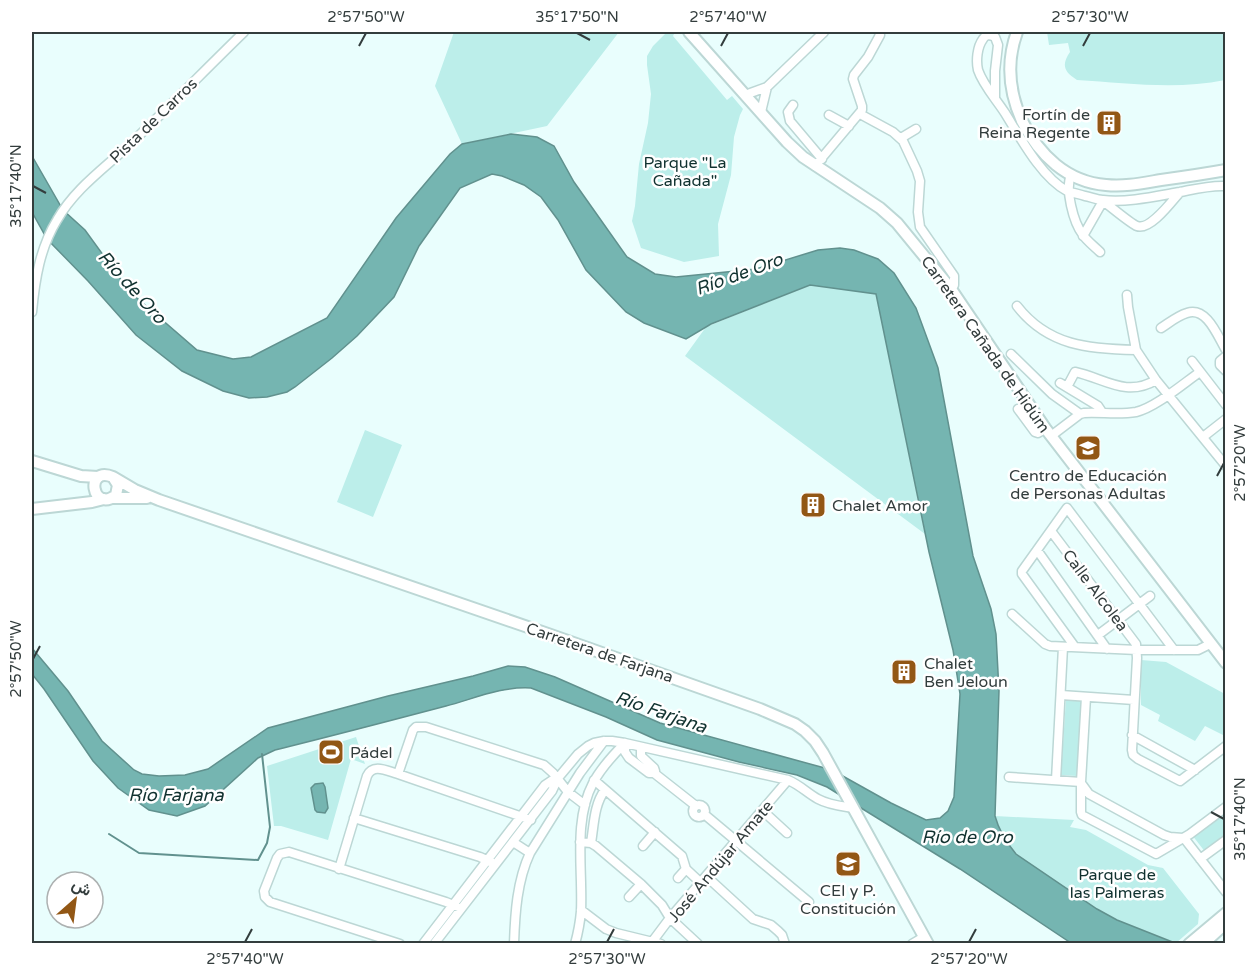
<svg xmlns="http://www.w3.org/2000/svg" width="1257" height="975" font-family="'Varela Round',Vazirmatn,sans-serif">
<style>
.green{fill:#bceeea}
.water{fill:#75b5b1;stroke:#61918e;stroke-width:1.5}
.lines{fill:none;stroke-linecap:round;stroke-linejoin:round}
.stream{stroke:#61918e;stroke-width:2}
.minor-casing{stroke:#bcd7d5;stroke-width:11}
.tertiary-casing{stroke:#bcd7d5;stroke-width:14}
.secondary-casing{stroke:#bcd7d5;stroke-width:14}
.minor{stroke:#fff;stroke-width:8}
.tertiary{stroke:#fff;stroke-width:10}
.secondary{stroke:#fff;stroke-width:10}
.ticks{fill:none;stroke:#333d3d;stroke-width:2}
.labels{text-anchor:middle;stroke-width:5;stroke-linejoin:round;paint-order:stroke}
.poi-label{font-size:16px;fill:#333d3d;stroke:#fff;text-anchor:start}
.street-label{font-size:16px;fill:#333d3d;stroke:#fff}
.park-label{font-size:16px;fill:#10312f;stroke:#fff}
.water-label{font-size:18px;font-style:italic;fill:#113230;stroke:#fff}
.neatline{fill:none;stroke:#333d3d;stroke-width:2}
.ticks-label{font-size:15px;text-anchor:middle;fill:#333d3d}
</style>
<rect width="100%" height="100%" fill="#e9fefd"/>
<path class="green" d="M 454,32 L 619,32 L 547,126 L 462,144 L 435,86 Z
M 667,32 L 675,32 L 673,36 L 727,100 L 732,96 L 743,109 L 740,115 L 734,137 L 731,175 L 718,224 L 719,256 L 684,262 L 641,248 L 632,221 L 635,206 L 639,164 L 648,123 L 651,94 L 647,65 L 647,56 L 653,46 Z
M 1047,32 L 1225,32 L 1225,80 C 1177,90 1126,83 1077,80 C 1064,72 1061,65 1070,52 L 1068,43 L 1049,45 Z
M 810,285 L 876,294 L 925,534 L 685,356 L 706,327 Z
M 365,430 L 402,445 L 373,517 L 337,502 Z
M 1141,660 L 1166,662 L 1225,694 L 1225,736 L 1205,726 L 1195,741 L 1158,721 L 1160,715 L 1141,705 Z
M 1066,699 L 1081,700 L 1077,776 L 1061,775 Z
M 356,737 L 365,764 L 351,759 L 328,840 L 281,826 L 274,826 L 267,766 Z
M 1225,807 L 1225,837 L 1206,853 L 1192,835 Z
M 995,816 L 1074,820 L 1070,827 L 1086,830 L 1148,865 L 1163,868 L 1199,914 L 1198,924 L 1176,943 L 1117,920 L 1097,909 L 1016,854 C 1006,842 999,831 995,816 Z"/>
<path class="water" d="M 511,134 L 537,137 L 554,146 L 574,182 L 627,257 L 655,274 L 676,277 L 756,269 L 818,250 L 840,248 L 854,250 L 878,259 L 894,273 L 916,308 L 938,368 L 973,556 L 991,609 L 996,634 L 999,691 L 995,816 C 999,831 1006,842 1016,854 L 1097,909 L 1117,920 L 1175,943 L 1071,943 L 960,869 L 827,787 L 797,775 L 739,762 L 657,740 L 606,717 L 531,688 C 502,686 473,699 446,706 C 389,721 332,736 275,750 L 258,758 L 205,806 L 177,816 L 149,810 L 118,788 L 93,761 L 44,689 L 32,674 L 32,648 L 68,691 L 102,741 L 134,770 L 142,774 L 159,776 L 185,775 L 208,769 L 268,728 L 388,696 L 473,676 L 508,666 L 525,667 L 555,677 L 660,723 L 832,770 L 891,803 L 926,820 L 940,818 L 948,811 L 954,797 L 960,694 L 953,650 L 929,552 L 876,294 L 810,285 L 711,324 L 686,339 L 644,323 L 626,312 L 586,270 L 558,220 L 541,197 L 524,185 L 502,176 L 492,174 L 460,188 L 419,246 L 394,297 L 357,336 L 332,358 L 295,387 L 287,392 L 267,397 L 249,398 L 223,391 L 182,371 L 136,335 L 88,281 L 47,239 L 32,212 L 32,156 L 63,210 L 85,230 L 130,292 L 197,350 L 233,359 L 251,357 L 327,318 L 396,218 L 450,154 L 462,144 Z
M 323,783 L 325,787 L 328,808 L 325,813 L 317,812 L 315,810 L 311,788 L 315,784 Z"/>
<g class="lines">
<path class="stream" d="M 109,834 L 139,853 L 258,860 L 267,843 L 270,827 L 262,754"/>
<g class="minor-casing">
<path id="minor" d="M 745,95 L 767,87 L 824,32
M 995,98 L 995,71 L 998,45 L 995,37 C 990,35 986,34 983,39 C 977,47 976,61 978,70 C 983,85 996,99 1005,113 C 1020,137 1041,177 1067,191 C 1073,193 1079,194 1085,196 C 1091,197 1097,200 1103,200 C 1126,203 1157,196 1180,192 C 1195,189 1210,185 1226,186
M 793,105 L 788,112 L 790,121 L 822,159
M 761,112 L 767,87
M 860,114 L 893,132 L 903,141 L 917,171 L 920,181 L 918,212 L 920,227 L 954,276 L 954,285 L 951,289
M 829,115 L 849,126
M 901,138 L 916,129
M 815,166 L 862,110 L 862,106 L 853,79 L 854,75 L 868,57 L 880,35 L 879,32
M 1071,175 C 1065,189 1073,222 1083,235 C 1087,241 1094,246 1100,252
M 1083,236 L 1103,201 C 1110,206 1131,224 1137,226 C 1150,231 1172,201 1180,192
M 1127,295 L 1128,307 L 1136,350 L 1156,380 L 1226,466
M 1017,306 C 1048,346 1089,349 1136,350
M 32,312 C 35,279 40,248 57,220 C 74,190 102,170 126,148 C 166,110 205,70 244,32
M 1161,328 C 1169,323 1177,316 1187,313 C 1207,306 1218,337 1226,350
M 1011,354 L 1052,394 L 1080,414
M 1226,356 L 1220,361 L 1220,365 L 1226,371
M 1192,361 L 1226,405
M 1060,383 L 1098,406 L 1102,412
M 1067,387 L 1075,372 C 1104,378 1126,398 1156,380
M 1018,409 L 1035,432 L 1038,433 L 1045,428
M 1051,436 L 1080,414 L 1084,413 C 1101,412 1119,415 1136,412 C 1155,408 1184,383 1200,372
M 1203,437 L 1226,419
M 1051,531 L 1136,644 L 1137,658 L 1132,750 L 1133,755 L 1138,759 L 1180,781 L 1226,746
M 1037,550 L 1107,649
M 1012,614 L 1045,644 L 1050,646 L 1137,650 L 1198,650 L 1210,644
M 1098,635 L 1150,596
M 1075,647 L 1022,574 L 1022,571 L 1067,508 L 1174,650
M 1061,695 L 1134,700
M 1086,697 L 1081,782 L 1081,812 L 1082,815 L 1156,854 L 1190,834 L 1226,807
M 1132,735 L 1195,770
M 625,743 L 625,752 L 629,758 L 649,773 L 654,773 L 655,771 L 654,768 L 641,756 L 641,747
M 654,773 L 696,806
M 398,774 L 413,730 L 416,727 L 426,727 L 544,765 L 553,773 L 568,792 L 585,805
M 1009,777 L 1081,782
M 594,780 L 682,856 L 686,869 L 701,883
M 1056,780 L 1063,647
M 1081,783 L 1089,794 L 1164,835 L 1170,837 L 1183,838
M693 811a6 6 0 1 1 12 0a6 6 0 1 1-12 0Z
M 763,811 L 787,833
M 704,814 L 809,902
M 354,818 L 480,857 L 491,862
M 1184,838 L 1226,892
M 513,842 L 530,853
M 580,842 L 591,843 L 596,846 L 641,884 L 662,905 L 670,918 L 698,944
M 591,843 C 594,825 594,804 605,790
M 643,846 L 655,832
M 1200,859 L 1226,840
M 339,869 L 367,776 C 373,763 387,771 398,774 L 531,820
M 706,876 L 753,919 L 771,925 L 778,931 L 782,935 L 785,944
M 678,878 L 686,869
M 629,897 L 641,884
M 581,910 L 606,929 L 616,933 L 661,944
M 652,942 L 670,918 L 788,780
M 400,944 L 270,902 L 265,897 L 264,891 L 277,858 L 280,854 L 289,852 L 446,902 L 461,908
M 423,944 L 545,785 L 551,781 L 558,778
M 434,944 L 552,791 L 558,778 L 578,754 L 588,746 L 594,743 L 604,741 L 612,741 L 625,743 L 788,780 C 800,785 807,793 818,799 C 829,805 841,806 853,808
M 514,944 C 515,913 517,881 530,853 L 580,773 L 604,741
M 575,944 C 578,933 580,923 581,911 C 583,870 573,821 593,783 C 601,768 613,755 625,743
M 912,944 L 924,937"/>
</g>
<g class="tertiary-casing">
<path id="tertiary" d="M 689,32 L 787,142 L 803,157 L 880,208 L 897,223 L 951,289 L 1045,428 L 1226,663
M 1017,32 C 1006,62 1009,92 1022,121 C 1039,155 1067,182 1106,185 C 1125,187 1143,183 1161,180 C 1183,177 1204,174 1226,170
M 32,461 L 81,476 L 98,477
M 1189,944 L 1226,913
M 1203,944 L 1226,923"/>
</g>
<g class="secondary-casing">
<path id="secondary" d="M 113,477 L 118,485 L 116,495 C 92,514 84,465 113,477 L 135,490 L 159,500 L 551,635 L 760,709 L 795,724 L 805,731 L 815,741 L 823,753 L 928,944
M 112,498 L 147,498
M 32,509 L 92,502 L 104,499"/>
</g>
<use href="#minor" class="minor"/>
<use href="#tertiary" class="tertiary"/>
<use href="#secondary" class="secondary"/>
</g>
<path class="ticks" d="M 577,33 L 590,40M 359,46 L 366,33M 721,46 L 728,33M 1083,46 L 1090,33M 33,186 L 46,193M 1217,476 L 1224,463M 33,659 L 40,646M 1211,812 L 1224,819M 245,942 L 252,929M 607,942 L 614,929M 969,942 L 976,929"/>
<defs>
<g id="building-square" transform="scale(1.35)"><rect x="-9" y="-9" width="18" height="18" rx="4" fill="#925715" stroke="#fff"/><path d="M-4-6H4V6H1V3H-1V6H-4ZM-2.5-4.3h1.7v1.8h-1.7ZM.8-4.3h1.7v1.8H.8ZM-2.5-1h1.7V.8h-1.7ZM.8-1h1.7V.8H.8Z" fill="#fff"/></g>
<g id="school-square" transform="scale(1.35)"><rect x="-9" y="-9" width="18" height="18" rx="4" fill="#925715" stroke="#fff"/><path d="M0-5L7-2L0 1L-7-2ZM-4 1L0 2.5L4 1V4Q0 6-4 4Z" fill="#fff"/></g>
<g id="stadium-square" transform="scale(1.35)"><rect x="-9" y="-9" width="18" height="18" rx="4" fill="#925715" stroke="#fff"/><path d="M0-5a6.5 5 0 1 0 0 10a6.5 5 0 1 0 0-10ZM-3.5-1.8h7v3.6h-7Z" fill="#fff"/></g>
</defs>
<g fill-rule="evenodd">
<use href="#building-square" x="1109" y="123"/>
<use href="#school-square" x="1088" y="448"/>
<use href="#building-square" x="813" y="505"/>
<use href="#building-square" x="904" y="672"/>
<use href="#stadium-square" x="331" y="752"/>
<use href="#school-square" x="848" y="864"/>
</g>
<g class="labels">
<g class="poi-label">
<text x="1090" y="120" text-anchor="end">Fortín de<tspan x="1090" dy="18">Reina Regente</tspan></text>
<text x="1088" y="481" text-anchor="middle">Centro de Educación<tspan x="1088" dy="18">de Personas Adultas</tspan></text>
<text x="832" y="511">Chalet Amor</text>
<text x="924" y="669">Chalet<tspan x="924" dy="18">Ben Jeloun</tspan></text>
<text x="350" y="758">Pádel</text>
<text x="848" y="896" text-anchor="middle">CEI y P.<tspan x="848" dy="18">Constitución</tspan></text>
</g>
<g class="street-label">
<text transform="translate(153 120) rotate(-44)" y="6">Pista de Carros</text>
<text transform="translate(986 344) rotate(55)" y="6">Carretera Cañada de Hidúm</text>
<text transform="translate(1096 590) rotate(53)" y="6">Calle Alcolea</text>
<text transform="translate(600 652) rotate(19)" y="6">Carretera de Farjana</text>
<text transform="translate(720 861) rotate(-50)" y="6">José Andújar Amate</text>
</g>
<g class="park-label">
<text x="685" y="168">Parque "La<tspan x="685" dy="18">Cañada"</tspan></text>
<text x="1117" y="880">Parque de<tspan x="1117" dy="18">las Palmeras</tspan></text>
</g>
<g class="water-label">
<text transform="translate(739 274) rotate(-20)" y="6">Río de Oro</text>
<text transform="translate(132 287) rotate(48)" y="6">Río de Oro</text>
<text transform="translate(661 712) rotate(19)" y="6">Río Farjana</text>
<text x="176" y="801">Río Farjana</text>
<text x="967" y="843">Río de Oro</text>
</g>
</g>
<rect width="1257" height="975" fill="none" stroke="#ffffff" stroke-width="66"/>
<g transform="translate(75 900) rotate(28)"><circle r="28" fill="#ffffff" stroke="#adb1b1" stroke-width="1.5"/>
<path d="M0-4.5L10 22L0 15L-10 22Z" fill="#925715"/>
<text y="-9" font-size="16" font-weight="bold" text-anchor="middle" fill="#333d3d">ش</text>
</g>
<rect x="33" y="33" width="1191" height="909" class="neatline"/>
<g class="ticks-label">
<text x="366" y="22">2°57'50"W</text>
<text x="577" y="22">35°17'50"N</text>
<text x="728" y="22">2°57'40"W</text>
<text x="1090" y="22">2°57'30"W</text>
<text transform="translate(16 186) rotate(-90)" y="5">35°17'40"N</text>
<text transform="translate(1240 463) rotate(-90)" y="5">2°57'20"W</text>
<text transform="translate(16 659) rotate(-90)" y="5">2°57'50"W</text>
<text transform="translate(1240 819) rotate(-90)" y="5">35°17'40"N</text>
<text x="245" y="964">2°57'40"W</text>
<text x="607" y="964">2°57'30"W</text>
<text x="969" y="964">2°57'20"W</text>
</g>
</svg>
